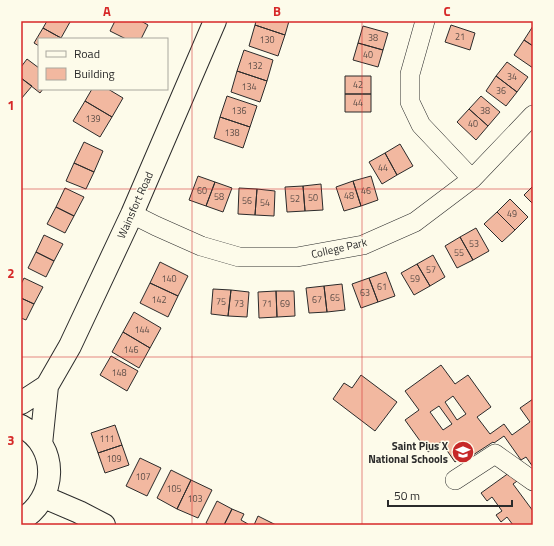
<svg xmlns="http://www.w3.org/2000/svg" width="554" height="546" font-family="'Titillium Web',sans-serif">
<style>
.building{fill:#f2b8a0;stroke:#2b2b2b;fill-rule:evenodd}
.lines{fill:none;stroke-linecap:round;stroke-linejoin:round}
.minor-casing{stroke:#2b2b2b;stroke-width:20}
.major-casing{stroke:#2b2b2b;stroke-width:24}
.minor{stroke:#fdfbea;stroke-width:19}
.major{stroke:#fdfbea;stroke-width:22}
.grid{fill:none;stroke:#d62828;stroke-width:1;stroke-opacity:0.55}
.labels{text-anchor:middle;stroke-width:3;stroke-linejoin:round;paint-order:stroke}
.number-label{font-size:9px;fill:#5d4e48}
.street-label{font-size:11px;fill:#2b2b2b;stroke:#fdfbea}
.poi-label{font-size:11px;font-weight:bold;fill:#2b2b2b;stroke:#fdfbea;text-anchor:end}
.neatline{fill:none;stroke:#d62828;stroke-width:1.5}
.grid-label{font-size:13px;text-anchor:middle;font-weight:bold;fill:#d62828}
</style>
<rect width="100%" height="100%" fill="#fdfbea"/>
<path class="building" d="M 47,21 L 68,21 L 70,22 L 61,38 L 43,28 Z
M 115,21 L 141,21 L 148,25 L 141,39 L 126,39 L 110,31 Z
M 256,21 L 289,21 L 285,35 L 255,25 Z
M 255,25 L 285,35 L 278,56 L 249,46 Z
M 451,25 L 475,33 L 470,50 L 445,42 Z
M 363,26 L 388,33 L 383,50 L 358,43 Z
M 533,26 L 533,46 L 524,40 Z
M 43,28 L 61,38 L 60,39 L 39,39 L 39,46 L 34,43 Z
M 524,40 L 533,46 L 533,68 L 514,55 Z
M 358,43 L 383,50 L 378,67 L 353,60 Z
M 244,50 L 273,60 L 267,81 L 237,71 Z
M 27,59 L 39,68 L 39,89 L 43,89 L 40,93 L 21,78 L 21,67 Z
M 507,62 L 528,77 L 517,92 L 496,76 Z
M 237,71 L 267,81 L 260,102 L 231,92 Z
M 345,76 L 371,76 L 371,94 L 345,94 Z
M 496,76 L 517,92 L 506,106 L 486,91 Z
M 21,78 L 32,86 L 21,99 Z
M 92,89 L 108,89 L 123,98 L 112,117 L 85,101 Z
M 345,94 L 371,94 L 371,112 L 345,112 Z
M 227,96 L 257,106 L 250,127 L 220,117 Z
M 481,96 L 500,112 L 488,126 L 469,109 Z
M 85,101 L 112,117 L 100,137 L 73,121 Z
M 469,109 L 488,126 L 476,140 L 457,122 Z
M 220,117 L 250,127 L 243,148 L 214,138 Z
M 84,142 L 103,151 L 94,172 L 74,163 Z
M 400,144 L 413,166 L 397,175 L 385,153 Z
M 385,153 L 397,175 L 382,184 L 369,162 Z
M 74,163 L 94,172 L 86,189 L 66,181 Z
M 198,176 L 215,182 L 206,206 L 189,200 Z
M 371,176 L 378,200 L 361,206 L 353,181 Z
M 353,181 L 361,206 L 344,211 L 336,187 Z
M 215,182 L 232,188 L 223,212 L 206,206 Z
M 321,184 L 323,210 L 305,211 L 303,186 Z
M 303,186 L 305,211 L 287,212 L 285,187 Z
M 533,186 L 533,204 L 524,195 Z
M 65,188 L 84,197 L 74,216 L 56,207 Z
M 239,188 L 257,189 L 255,215 L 238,214 Z
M 257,189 L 275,191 L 274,216 L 255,215 Z
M 510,199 L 528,217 L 515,230 L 497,212 Z
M 56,207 L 74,216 L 65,233 L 47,224 Z
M 497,212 L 515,230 L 502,242 L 484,224 Z
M 476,228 L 489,251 L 473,260 L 460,237 Z
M 44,235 L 63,244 L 54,261 L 36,252 Z
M 460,237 L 473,260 L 457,268 L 445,246 Z
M 36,252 L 54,261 L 46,277 L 28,268 Z
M 433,255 L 445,277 L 430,286 L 417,264 Z
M 160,262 L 188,276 L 178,296 L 150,283 Z
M 417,264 L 430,286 L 414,295 L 401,273 Z
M 386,272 L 395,296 L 378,302 L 369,278 Z
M 24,278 L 43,287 L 34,304 L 21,298 L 21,284 Z
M 369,278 L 378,302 L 361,308 L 352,284 Z
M 150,283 L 178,296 L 168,317 L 140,303 Z
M 342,284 L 345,310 L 327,312 L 324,286 Z
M 324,286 L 327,312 L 309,313 L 306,288 Z
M 213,289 L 231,290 L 228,316 L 211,314 Z
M 231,290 L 249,292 L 247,317 L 228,316 Z
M 276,291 L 294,291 L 295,316 L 277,317 Z
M 276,291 L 277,317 L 259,318 L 258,292 Z
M 21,298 L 34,304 L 26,320 L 21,318 Z
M 134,312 L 161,328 L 150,348 L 123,332 Z
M 123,332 L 150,348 L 139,368 L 112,352 Z
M 111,356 L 138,371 L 127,391 L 100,375 Z
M 441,365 L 455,384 L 468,375 L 491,407 L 477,417 L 490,434 L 504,424 L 512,435 L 530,422 L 520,408 L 533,399 L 533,467 L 526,457 L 521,460 L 504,436 L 494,443 L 493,442 L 473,455 L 470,451 L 455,462 L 441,442 L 428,452 L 405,420 L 419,410 L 405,391 ZM 453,396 L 466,414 L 457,420 L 445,402 ZM 439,406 L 452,424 L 443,430 L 430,412 Z
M 361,375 L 397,402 L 375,431 L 333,399 L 344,383 L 352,388 Z
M 115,425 L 122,445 L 98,453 L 91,433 Z
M 122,445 L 129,465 L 105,473 L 98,453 Z
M 140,458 L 161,468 L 147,496 L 126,486 Z
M 171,470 L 191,480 L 177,509 L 157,498 Z
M 513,470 L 520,479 L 513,484 L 533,511 L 533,525 L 513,525 L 507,517 L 501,522 L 496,515 L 502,511 L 492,497 L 487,501 L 481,493 Z
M 191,480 L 212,490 L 198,518 L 177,509 Z
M 217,501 L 232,509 L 224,525 L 210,525 L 206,523 Z
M 232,509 L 244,514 L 241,520 L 248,524 L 247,525 L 224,525 Z
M 258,516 L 276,525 L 254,525 Z"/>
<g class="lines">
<g class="minor-casing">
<path id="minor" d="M 425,21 L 410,74 L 410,102 L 421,125 L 472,179
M 132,214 L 156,226 L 201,246 L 239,257 L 297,257 L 363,245 L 415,222 L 472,179 L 533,115
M 455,480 L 495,454 L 533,481"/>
</g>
<g class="major-casing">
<path id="major" d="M 21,403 L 47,386 L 70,346 L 132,214 L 215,21
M 21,426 C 60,446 57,499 21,520
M 41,444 L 47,386
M 44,497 L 79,512 L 104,525"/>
</g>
<use href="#minor" class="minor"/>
<use href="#major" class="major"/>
</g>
<path class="grid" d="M 192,21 L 192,525M 362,21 L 362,525M 21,189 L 533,189M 21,357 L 533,357"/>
<defs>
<g id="school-disc" transform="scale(1.15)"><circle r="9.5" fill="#c62828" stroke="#fdfbea"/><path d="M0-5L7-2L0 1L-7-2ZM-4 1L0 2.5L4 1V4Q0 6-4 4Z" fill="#fff"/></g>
</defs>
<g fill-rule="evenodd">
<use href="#school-disc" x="463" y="452"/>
</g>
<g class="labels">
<g class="number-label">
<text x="460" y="40">21</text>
<text x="373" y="41">38</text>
<text x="267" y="43">130</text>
<text x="368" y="58">40</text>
<text x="255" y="69">132</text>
<text x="512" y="80">34</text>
<text x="358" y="88">42</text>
<text x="249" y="90">134</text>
<text x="501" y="94">36</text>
<text x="358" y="106">44</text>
<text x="239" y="114">136</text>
<text x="485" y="114">38</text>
<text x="93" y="122">139</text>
<text x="473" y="127">40</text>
<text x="232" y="136">138</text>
<text x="383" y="171">44</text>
<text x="202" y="194">60</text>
<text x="366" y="194">46</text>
<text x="349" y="199">48</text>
<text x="219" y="200">58</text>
<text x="313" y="201">50</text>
<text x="295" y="202">52</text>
<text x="247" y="204">56</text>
<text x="265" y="206">54</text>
<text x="512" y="217">49</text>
<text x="474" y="247">53</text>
<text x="459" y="256">55</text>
<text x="431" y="273">57</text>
<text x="169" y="282">140</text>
<text x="415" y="282">59</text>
<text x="382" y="290">61</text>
<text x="365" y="296">63</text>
<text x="335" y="301">65</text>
<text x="159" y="303">142</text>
<text x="317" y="303">67</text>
<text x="221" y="305">75</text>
<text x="239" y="307">73</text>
<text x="267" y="307">71</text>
<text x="285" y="307">69</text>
<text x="142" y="333">144</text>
<text x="131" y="353">146</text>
<text x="119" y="376">148</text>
<text x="107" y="442">111</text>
<text x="114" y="462">109</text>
<text x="143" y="480">107</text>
<text x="174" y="492">105</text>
<text x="195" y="502">103</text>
</g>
<g class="street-label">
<text transform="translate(135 205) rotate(-66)" y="4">Wainsfort Road</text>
<text transform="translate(339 248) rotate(-13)" y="4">College Park</text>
</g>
<g class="poi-label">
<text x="448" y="450">Saint Pius X<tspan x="448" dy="13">National Schools</tspan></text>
</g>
</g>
<rect width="554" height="546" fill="none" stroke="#fdfbea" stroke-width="44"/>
<rect x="38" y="38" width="130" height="52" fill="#fdfbea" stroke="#a9a89e"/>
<rect x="46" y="51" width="20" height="6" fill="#fdfbea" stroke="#a9a89e"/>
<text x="74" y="58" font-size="12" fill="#2b2b2b">Road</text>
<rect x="46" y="68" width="20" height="12" fill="#f2b8a0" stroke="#a9a89e"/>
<text x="74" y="78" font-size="12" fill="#2b2b2b">Building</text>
<path d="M388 500v6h124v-6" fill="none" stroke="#2b2b2b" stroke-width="2"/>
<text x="394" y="500" font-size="12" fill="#2b2b2b" stroke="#fdfbea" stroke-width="3" paint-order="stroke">50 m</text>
<rect x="22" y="22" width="510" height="502" class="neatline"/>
<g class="grid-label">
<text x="107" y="16">A</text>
<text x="277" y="16">B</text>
<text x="447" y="16">C</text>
<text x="11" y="110">1</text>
<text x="11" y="278">2</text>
<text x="11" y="445">3</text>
</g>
</svg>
